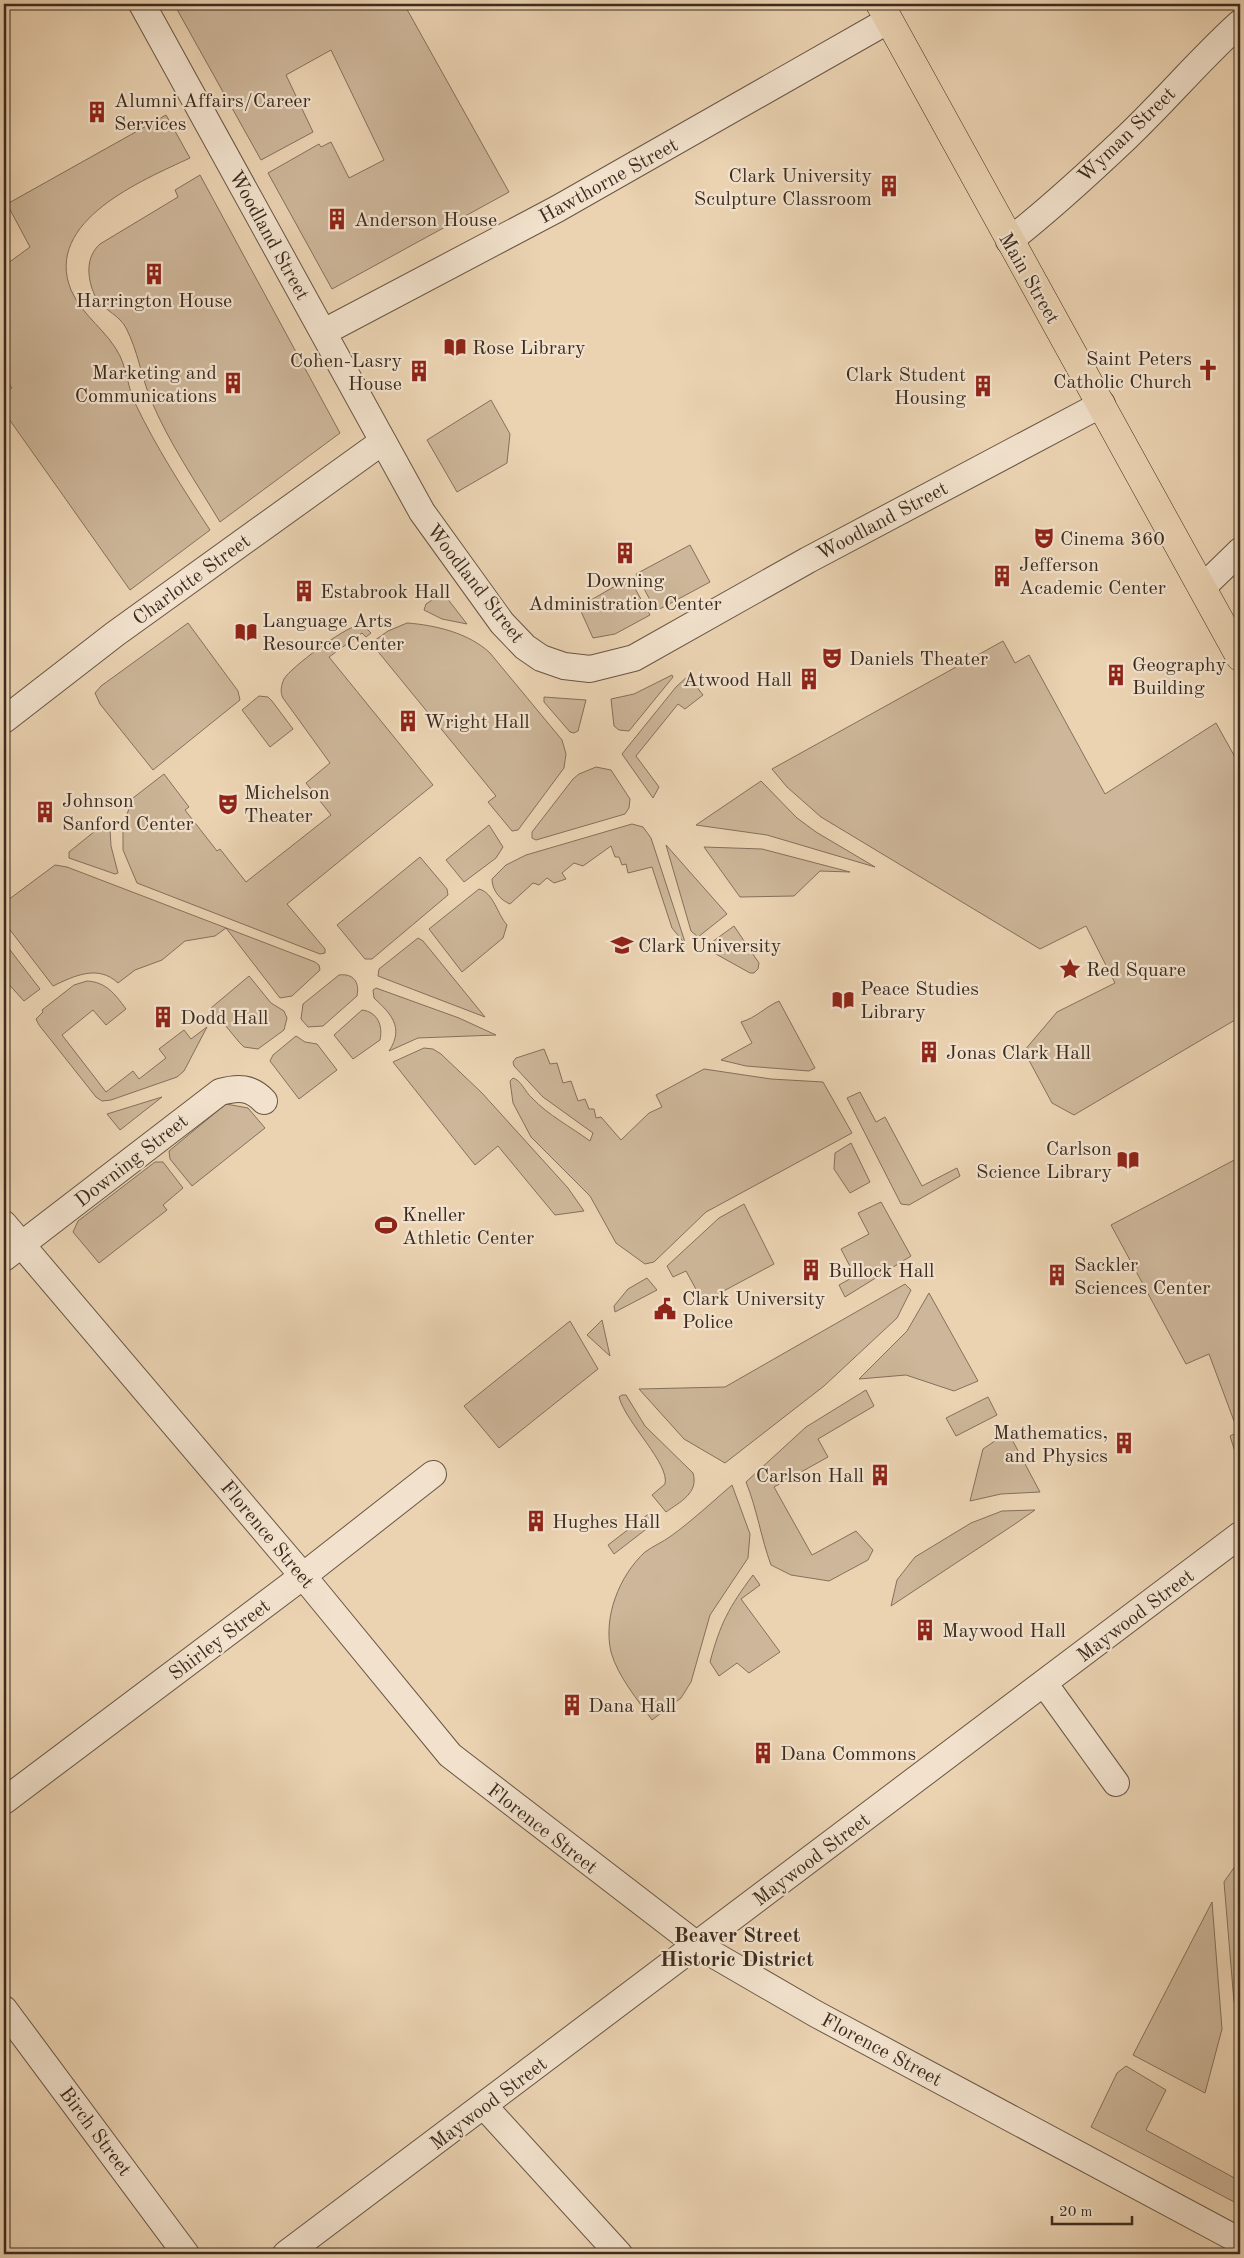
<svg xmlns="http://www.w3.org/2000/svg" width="1244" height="2258" font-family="'Old Standard TT',serif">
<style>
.green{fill:#cdb699;stroke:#84705c}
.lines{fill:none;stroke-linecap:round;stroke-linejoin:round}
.minor-casing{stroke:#685544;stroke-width:28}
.major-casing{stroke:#3c2b1f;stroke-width:29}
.minor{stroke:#f2e2cd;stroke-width:26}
.major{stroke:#ebd3b2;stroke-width:28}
.labels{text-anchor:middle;stroke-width:4.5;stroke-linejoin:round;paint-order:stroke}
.poi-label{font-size:20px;fill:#3c2b1f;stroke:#f2e2cd;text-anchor:start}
.street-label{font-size:20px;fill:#3c2b1f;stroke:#f2e2cd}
.neighbourhood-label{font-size:21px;font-weight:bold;fill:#3c2b1f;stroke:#f2e2cd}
</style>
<rect width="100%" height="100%" fill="#ebd3b2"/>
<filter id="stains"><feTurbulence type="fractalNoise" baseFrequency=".004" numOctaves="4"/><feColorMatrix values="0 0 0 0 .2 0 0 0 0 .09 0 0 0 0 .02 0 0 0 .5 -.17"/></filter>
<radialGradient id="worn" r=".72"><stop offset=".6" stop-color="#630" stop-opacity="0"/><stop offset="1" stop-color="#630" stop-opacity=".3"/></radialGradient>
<path class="green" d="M 174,4 L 404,4 L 509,192 L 332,289 L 268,173 L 319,144 L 321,147 L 331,142 L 349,178 L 384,160 L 331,50 L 286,75 L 313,132 L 261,160 Z
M 166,115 L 190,158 C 143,180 43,221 71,290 C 82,316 108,331 120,356 C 127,371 128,388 135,403 C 156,447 183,489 210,530 L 130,590 L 4,412 L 4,393 L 12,388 L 4,376 L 4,266 L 30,247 L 7,204 Z
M 200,175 L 340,433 L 220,522 C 196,482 169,443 151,400 C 141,376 138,351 126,328 C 117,311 97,310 91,285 C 87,270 88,255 100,244 L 178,197 L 175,190 Z
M 491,400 L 510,434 L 507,463 L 457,492 L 427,440 Z
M 690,545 L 710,582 L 656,611 L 636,574 Z
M 629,578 L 650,615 L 615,634 L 593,638 L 579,607 Z
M 443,593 L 467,624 L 442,619 L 424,610 L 426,604 Z
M 188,623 L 238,691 L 240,700 L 153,770 L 100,704 L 95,693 L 101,686 Z
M 407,623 C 435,625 469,633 490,653 L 562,740 L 566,754 L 564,768 L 518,830 L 512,831 L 488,802 L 496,796 L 371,643 L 388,631 Z
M 357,626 L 365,627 L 371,633 L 366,637 L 362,633 L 329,657 L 433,785 L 287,904 L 325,949 L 325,953 L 320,954 L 137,883 L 123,850 L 123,825 L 133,798 L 164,774 L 189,807 L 185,810 L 217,851 L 220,849 L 246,882 L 331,815 L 306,783 L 330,763 L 283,698 C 280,692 281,686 284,679 C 290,668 345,627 357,626 Z
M 1003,641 L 1015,663 L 1029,655 L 1105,794 L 1216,723 L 1240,766 L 1240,1017 L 1074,1115 L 1052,1103 L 1024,1051 L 1057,1012 L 1115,983 L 1086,926 L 1040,949 L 821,817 L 787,787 L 772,769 Z
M 672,675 L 673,677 L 629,731 L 619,730 L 614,726 L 611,699 L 634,694 Z
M 688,676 L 703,695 L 685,709 L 678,704 L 636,756 L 659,787 L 653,798 L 622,754 L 676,687 Z
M 259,696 L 268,697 L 272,701 L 293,729 L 270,747 L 242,710 Z
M 544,697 L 586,700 L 578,731 L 574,733 L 570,732 L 544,702 Z
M 596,767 L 611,770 L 630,799 L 629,808 L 625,814 L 536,840 L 532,838 L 532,832 L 573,779 L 579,774 Z
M 761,781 L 797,818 L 816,832 L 875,867 L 767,835 L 696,825 Z
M 632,824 L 643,827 L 651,838 L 686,945 L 672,928 L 652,867 L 628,873 L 626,864 L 622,865 L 619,857 L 615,857 L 611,846 L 583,866 L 574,863 L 562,873 L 566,879 L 554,883 L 547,878 L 539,885 L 533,883 L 510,904 C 500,900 492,890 492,879 L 506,865 L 526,855 Z
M 489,825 L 503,847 L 496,858 L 464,882 L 446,860 Z
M 107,826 L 110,829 L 111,846 L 118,873 L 115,874 L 69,858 L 69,852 L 100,827 Z
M 666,845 L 727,914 L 698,937 L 691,931 Z
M 704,847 L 762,849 L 850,872 L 820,871 L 794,896 L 740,897 Z
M 420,857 L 447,889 L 448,895 L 372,959 L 365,959 L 337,925 Z
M 55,865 L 67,867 L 315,962 L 319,965 L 320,970 L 292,996 L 280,998 L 226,928 L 215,936 L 185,941 L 162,960 L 135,970 L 118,983 C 98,964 74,976 53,986 L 4,922 L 4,903 Z
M 479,889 C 494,893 497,914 507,925 L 503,938 L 462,972 L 429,929 Z
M 734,926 L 759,963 L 758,969 L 754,973 L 750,973 L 707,949 L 708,945 Z
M 418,938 L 423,941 L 485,1017 L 378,976 L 379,969 Z
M 4,942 L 40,989 L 24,1001 L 4,979 Z
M 339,975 C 353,973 360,982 357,996 L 323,1026 L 308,1027 L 301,1019 L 303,1004 Z
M 249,976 L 271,1003 L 284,1011 L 287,1018 L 284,1030 L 258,1049 L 244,1047 L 239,1042 L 211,1008 Z
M 87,981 C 106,982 115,994 126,1009 L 106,1025 L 93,1010 L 62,1035 L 106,1092 L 133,1071 L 139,1079 L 166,1058 L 159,1049 L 184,1030 L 191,1039 L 207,1027 L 184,1071 L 177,1077 L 111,1100 L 102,1101 L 96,1097 L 39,1025 L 36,1019 L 43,1012 L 42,1010 L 74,985 Z
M 376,988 L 459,1018 L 496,1035 L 418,1038 L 389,1051 C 405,1027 390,1013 374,998 L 373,990 Z
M 779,1001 L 815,1068 L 809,1071 L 746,1066 L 721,1060 L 752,1043 L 741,1022 C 756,1018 765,1007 779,1001 Z
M 362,1010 C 378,1012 383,1026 380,1040 L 353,1059 L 334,1035 Z
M 296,1036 L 305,1042 L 317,1044 L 337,1070 L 299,1099 L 270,1061 L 273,1055 Z
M 424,1048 L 433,1049 L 441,1054 L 482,1093 L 568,1188 L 584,1211 L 555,1215 L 498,1146 L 475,1165 L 393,1062 Z
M 544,1049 L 550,1064 L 557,1063 L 563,1083 L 571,1081 L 578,1101 L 585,1099 L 589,1109 L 594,1109 L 596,1118 L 601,1117 L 621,1140 L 649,1113 L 662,1107 L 656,1095 L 704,1069 L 771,1079 L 823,1082 L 852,1133 L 706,1212 L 654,1262 L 645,1264 L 616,1243 L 590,1196 L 531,1137 L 513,1103 L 510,1081 L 513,1078 C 521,1080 525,1092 532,1098 C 548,1115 571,1127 590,1141 L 593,1133 L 543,1097 L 514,1066 L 513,1062 L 516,1058 Z
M 860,1092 L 876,1122 L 885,1117 L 922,1186 L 957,1168 L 960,1176 L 909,1205 L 901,1204 L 847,1098 Z
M 162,1097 L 120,1130 L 107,1114 Z
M 226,1104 L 248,1108 L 265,1128 L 192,1186 L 170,1159 L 169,1151 Z
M 851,1143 L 870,1182 L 850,1193 L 834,1169 L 835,1153 Z
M 1240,1157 L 1240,1424 L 1234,1421 L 1209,1354 L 1186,1364 L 1111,1225 Z
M 155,1162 L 163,1162 L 183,1188 L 163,1205 L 167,1210 L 99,1263 L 73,1232 L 78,1221 Z
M 881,1202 L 911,1256 L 845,1297 L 839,1285 L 855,1276 L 841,1249 L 869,1234 L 858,1213 Z
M 744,1204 L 774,1264 L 703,1302 L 686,1271 L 673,1277 L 667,1266 L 719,1218 Z
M 647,1278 L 657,1290 L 615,1312 L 614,1306 L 628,1289 Z
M 905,1284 L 911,1290 L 897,1318 L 824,1386 L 725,1463 L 684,1439 L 639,1389 L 725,1387 Z
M 929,1293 L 978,1381 L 954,1391 L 906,1375 L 859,1379 L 907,1331 Z
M 602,1320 L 610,1356 L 587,1335 Z
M 570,1321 L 598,1369 L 499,1448 L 464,1406 Z
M 866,1390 L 874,1406 L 818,1439 L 828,1457 L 774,1487 L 812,1555 L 856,1531 L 873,1550 L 868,1560 L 829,1581 L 791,1575 L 771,1565 C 761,1538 757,1509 746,1482 L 806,1427 Z
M 622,1395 L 626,1395 L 645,1426 L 693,1473 C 699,1493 680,1502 666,1512 L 652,1495 L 665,1484 C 670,1464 626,1423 619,1397 Z
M 988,1397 L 997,1415 L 956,1436 L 946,1418 Z
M 1240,1431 L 1240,1468 L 1230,1436 Z
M 1008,1432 L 1040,1492 L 1001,1494 L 970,1501 L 983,1449 Z
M 732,1485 L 750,1534 L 748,1558 L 710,1615 L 691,1682 L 681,1698 L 652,1720 C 638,1700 618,1677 611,1652 C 603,1617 619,1576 645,1552 C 653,1546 663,1542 671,1536 C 692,1521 712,1502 732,1485 Z
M 1035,1510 L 1015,1524 L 891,1606 L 897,1580 L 915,1557 L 971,1523 L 1002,1511 Z
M 651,1512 L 658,1520 L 614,1554 L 608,1545 Z
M 753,1575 L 760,1585 L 741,1599 L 780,1652 L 749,1673 L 737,1663 L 719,1676 L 710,1662 C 720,1624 729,1607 753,1575 Z
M 1240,1859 L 1240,1990 L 1234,2002 L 1224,1882 Z
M 1212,1902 L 1222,2029 L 1205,2093 L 1133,2055 Z
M 1126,2066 L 1166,2090 L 1146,2130 L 1240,2181 L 1240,2205 L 1091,2127 L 1117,2073 Z"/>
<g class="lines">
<g class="minor-casing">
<path id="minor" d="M 142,4 L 422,512 L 502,623 L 525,647 L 541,658 L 564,666 L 590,669 L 634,658 L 808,560 L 1102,404
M 1009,241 C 1050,209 1089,173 1127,137 C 1166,100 1200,59 1240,23
M 324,332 L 557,209 L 889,20
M 1203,587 L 1240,551
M 4,720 L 115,634 L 382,442
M 4,1224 L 303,1576 L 450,1755 L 697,1945 L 816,2014 L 1240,2241
M 4,1258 L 220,1092 C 238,1087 251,1087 264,1101
M 1044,1683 L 1116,1783
M 4,1801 L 303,1576 L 433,1474
M 4,2009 L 186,2254
M 484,2106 L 619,2254
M 286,2254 L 1240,1535"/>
</g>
<g class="major-casing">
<path id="major" d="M 880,4 L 1240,657"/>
</g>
<use href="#minor" class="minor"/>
<use href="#major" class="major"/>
</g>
<defs>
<g id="building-bare" transform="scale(1.725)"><path d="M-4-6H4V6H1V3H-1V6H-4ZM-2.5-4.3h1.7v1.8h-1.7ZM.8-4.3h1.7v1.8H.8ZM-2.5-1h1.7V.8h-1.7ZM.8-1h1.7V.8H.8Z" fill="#8f2418" stroke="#f2e2cd" stroke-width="2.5" paint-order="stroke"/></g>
<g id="library-bare" transform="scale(1.725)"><path d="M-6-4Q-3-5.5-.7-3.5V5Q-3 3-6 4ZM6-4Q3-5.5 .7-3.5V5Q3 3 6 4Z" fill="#8f2418" stroke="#f2e2cd" stroke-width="2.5" paint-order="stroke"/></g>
<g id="church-bare" transform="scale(1.725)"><path d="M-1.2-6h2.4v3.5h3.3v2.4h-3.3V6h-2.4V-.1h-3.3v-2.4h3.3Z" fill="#8f2418" stroke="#f2e2cd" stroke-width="2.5" paint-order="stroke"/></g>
<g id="theatre-bare" transform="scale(1.725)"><path d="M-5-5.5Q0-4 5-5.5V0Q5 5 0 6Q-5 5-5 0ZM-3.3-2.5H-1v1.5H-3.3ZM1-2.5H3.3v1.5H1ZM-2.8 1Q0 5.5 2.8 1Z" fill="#8f2418" stroke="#f2e2cd" stroke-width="2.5" paint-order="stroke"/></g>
<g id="university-bare" transform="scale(1.725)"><path d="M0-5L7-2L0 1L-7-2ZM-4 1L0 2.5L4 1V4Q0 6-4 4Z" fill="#8f2418" stroke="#f2e2cd" stroke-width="2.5" paint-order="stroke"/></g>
<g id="sight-bare" transform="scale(1.725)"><path d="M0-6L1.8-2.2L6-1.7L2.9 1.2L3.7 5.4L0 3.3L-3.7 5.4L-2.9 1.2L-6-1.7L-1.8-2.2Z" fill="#8f2418" stroke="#f2e2cd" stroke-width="2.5" paint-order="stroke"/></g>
<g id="stadium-bare" transform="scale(1.725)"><path d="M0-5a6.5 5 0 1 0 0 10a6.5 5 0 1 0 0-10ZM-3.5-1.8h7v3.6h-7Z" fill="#8f2418" stroke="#f2e2cd" stroke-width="2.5" paint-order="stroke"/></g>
<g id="civic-bare" transform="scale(1.725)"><path d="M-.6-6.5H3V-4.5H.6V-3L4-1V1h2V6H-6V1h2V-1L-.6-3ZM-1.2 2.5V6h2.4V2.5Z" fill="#8f2418" stroke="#f2e2cd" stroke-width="2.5" paint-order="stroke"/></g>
</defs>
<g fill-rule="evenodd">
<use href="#building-bare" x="97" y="112"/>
<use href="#building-bare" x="889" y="186"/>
<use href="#building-bare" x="337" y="219"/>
<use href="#building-bare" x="154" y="274"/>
<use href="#library-bare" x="455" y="347"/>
<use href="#church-bare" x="1208" y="370"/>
<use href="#building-bare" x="419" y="371"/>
<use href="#building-bare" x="233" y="383"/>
<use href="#building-bare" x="983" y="386"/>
<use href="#theatre-bare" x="1044" y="538"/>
<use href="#building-bare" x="625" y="553"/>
<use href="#building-bare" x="1002" y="576"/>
<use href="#building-bare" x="304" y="591"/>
<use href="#library-bare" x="246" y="632"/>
<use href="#theatre-bare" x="832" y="658"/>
<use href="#building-bare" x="1116" y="675"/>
<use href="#building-bare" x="809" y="679"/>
<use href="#building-bare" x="408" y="721"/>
<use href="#theatre-bare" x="228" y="804"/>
<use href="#building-bare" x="45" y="812"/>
<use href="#university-bare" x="622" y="945"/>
<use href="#sight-bare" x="1070" y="969"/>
<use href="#library-bare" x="843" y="1000"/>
<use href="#building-bare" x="163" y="1017"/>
<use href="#building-bare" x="929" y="1052"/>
<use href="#library-bare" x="1128" y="1160"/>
<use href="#stadium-bare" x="386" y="1225"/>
<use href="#building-bare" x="811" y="1270"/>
<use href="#building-bare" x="1057" y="1275"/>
<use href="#civic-bare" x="665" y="1309"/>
<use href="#building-bare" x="1124" y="1443"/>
<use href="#building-bare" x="880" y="1475"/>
<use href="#building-bare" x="536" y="1521"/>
<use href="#building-bare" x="925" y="1630"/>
<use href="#building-bare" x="572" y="1705"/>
<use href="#building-bare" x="763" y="1753"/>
</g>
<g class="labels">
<g class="poi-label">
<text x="114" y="107">Alumni Affairs/Career<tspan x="114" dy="23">Services</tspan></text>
<text x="872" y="182" text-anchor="end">Clark University<tspan x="872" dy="23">Sculpture Classroom</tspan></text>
<text x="354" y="226">Anderson House</text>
<text x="154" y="307" text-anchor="middle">Harrington House</text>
<text x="472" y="354">Rose Library</text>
<text x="1192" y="365" text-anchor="end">Saint Peters<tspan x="1192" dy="23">Catholic Church</tspan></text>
<text x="402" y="367" text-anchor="end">Cohen-Lasry<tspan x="402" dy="23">House</tspan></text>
<text x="217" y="379" text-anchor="end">Marketing and<tspan x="217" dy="23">Communications</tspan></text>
<text x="966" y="381" text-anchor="end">Clark Student<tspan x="966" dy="23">Housing</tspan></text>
<text x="1060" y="545">Cinema 360</text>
<text x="1019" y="571">Jefferson<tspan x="1019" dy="23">Academic Center</tspan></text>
<text x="625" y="587" text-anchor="middle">Downing<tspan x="625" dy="23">Administration Center</tspan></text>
<text x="320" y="598">Estabrook Hall</text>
<text x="262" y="627">Language Arts<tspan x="262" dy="23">Resource Center</tspan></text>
<text x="849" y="665">Daniels Theater</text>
<text x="1132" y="671">Geography<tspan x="1132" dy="23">Building</tspan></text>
<text x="792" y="686" text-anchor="end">Atwood Hall</text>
<text x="424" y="728">Wright Hall</text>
<text x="244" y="799">Michelson<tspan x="244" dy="23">Theater</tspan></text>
<text x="62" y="807">Johnson<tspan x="62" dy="23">Sanford Center</tspan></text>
<text x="638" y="952">Clark University</text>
<text x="1086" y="976">Red Square</text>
<text x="860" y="995">Peace Studies<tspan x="860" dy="23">Library</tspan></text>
<text x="180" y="1024">Dodd Hall</text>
<text x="946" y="1059">Jonas Clark Hall</text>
<text x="1112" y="1155" text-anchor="end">Carlson<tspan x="1112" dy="23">Science Library</tspan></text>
<text x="402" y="1221">Kneller<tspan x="402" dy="23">Athletic Center</tspan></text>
<text x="1074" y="1271">Sackler<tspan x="1074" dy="23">Sciences Center</tspan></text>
<text x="828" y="1277">Bullock Hall</text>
<text x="682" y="1305">Clark University<tspan x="682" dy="23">Police</tspan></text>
<text x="1108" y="1439" text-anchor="end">Mathematics,<tspan x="1108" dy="23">and Physics</tspan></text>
<text x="864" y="1482" text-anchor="end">Carlson Hall</text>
<text x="552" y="1528">Hughes Hall</text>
<text x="942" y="1637">Maywood Hall</text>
<text x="588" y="1712">Dana Hall</text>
<text x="780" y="1760">Dana Commons</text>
</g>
<g class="street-label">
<text transform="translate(1126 134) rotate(-44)" y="7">Wyman Street</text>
<text transform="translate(608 180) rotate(-29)" y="7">Hawthorne Street</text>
<text transform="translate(270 235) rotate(61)" y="7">Woodland Street</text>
<text transform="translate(1030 278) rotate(60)" y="7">Main Street</text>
<text transform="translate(882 520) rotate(-28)" y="7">Woodland Street</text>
<text transform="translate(191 579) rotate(-36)" y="7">Charlotte Street</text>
<text transform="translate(476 583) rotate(52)" y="7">Woodland Street</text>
<text transform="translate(131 1160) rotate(-38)" y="7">Downing Street</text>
<text transform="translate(268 1534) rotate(50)" y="7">Florence Street</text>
<text transform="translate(1135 1615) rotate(-37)" y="7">Maywood Street</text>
<text transform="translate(219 1639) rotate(-37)" y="7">Shirley Street</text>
<text transform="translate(543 1828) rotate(38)" y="7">Florence Street</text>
<text transform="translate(811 1859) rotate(-37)" y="7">Maywood Street</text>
<text transform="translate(882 2049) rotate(28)" y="7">Florence Street</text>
<text transform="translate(488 2103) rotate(-37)" y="7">Maywood Street</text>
<text transform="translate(96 2131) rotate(53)" y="7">Birch Street</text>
</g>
<g class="neighbourhood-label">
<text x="737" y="1942">Beaver Street<tspan x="737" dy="24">Historic District</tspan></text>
</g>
</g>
<rect width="1244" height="2258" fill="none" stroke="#ebd3b2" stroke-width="20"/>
<rect x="5" y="5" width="1234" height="2248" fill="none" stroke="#3c2b1f" stroke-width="2.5"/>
<rect x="10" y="10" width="1224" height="2238" fill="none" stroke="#3c2b1f"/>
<path d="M1052 2216v8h80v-8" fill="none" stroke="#3c2b1f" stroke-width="2.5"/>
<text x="1059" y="2216" font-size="15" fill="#3c2b1f" stroke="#f2e2cd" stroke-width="4" paint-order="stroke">20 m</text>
<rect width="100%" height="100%" filter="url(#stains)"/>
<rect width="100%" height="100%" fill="url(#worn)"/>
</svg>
